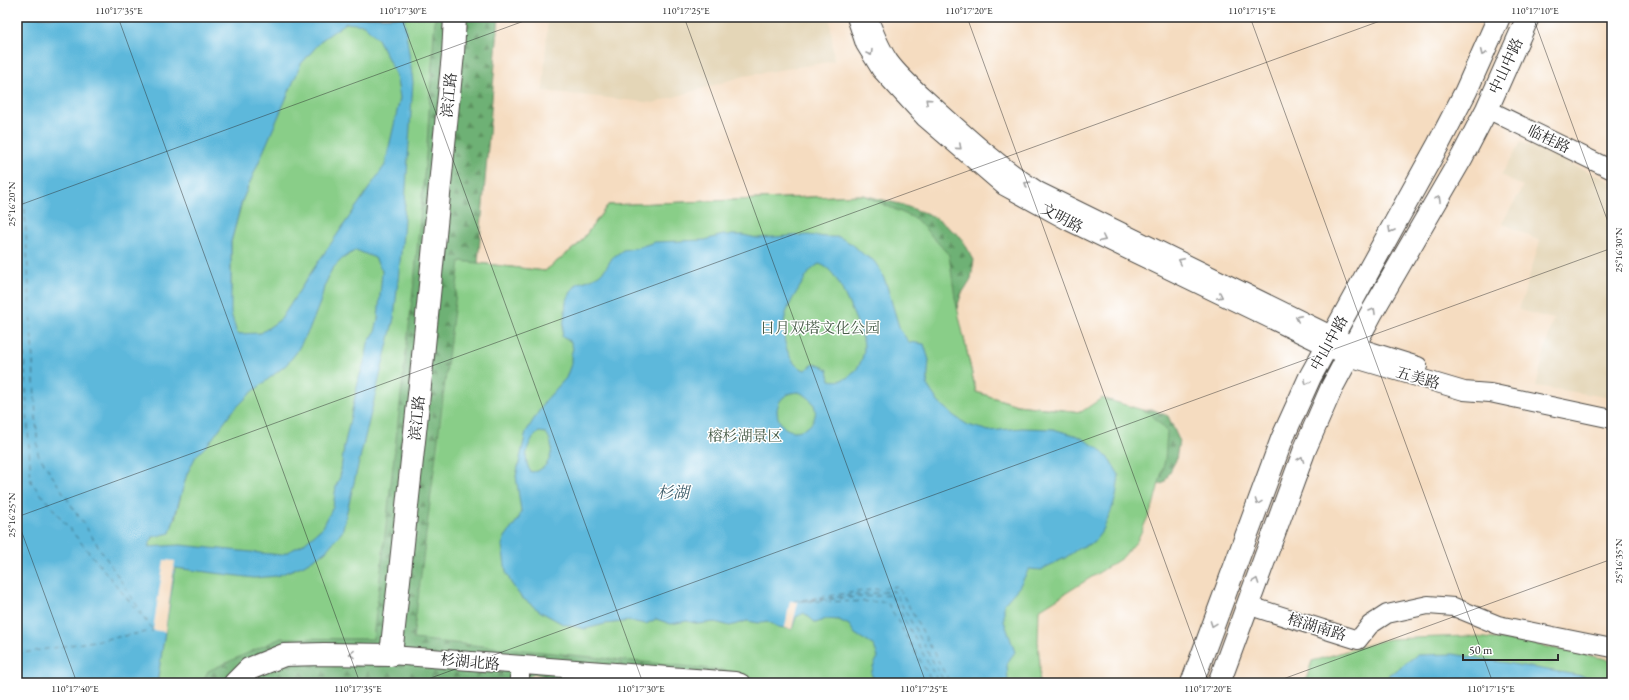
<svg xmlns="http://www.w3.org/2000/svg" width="1629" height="700" font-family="'EB Garamond','Noto Serif SC',serif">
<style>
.built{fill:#e4d6b7}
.forest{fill:url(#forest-firs);stroke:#4c6e50}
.green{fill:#89ce88;stroke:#5a7c5a}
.water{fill:#5db8db;stroke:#447283;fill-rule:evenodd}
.pier{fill:#f5dcc0}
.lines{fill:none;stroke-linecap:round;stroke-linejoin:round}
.ferry{stroke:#3c5c69;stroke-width:1;stroke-dasharray:5 4;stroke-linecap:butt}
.minor-casing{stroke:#494641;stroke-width:20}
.major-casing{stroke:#494641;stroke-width:24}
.highway-casing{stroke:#494641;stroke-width:24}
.minor{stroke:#fff;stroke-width:18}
.major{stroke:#fff;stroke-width:22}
.highway{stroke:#fff;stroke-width:22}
.oneway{stroke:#a0a0a0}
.ticks{fill:none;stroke:#2b2b2b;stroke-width:1;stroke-opacity:0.45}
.labels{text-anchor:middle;stroke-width:3;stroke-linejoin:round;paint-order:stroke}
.street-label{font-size:15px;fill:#2b2b2b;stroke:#fff}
.park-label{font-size:15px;fill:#475c47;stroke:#fff}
.water-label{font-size:16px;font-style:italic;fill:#3c5c69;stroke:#fff}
.neatline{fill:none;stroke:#2b2b2b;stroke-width:1.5}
.ticks-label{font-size:10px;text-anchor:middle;fill:#2b2b2b}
</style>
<defs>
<pattern id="forest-firs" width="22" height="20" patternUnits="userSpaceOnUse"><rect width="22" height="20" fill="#6eb174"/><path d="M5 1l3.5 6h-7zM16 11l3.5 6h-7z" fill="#5b905f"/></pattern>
</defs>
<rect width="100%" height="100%" fill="#fff"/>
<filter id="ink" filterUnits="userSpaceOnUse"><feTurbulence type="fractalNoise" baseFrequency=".025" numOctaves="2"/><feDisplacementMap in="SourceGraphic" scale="8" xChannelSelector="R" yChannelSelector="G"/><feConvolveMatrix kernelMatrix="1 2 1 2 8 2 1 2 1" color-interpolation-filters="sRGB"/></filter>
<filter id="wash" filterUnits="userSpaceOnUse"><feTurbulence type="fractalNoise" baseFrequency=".012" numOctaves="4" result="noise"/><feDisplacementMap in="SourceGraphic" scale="16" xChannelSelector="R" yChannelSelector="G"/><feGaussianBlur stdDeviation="0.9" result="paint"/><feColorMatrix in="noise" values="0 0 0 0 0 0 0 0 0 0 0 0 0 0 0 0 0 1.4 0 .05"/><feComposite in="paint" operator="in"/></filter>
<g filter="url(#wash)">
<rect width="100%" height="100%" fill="#f5dcc0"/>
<path class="built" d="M 548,17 L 830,17 L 834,61 L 744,76 L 654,103 L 543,91 Z
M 1521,142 L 1612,182 L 1612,398 L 1536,386 L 1553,319 L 1519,310 L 1540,241 L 1502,223 L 1523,187 L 1501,175 Z"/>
<path class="forest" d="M 404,17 L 499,17 L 478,263 L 545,271 L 579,244 L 608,205 L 863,195 L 900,204 L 933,216 L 961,237 L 974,260 L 971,279 L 961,295 L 952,325 L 963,334 L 976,392 L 1017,405 L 1081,412 L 1154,410 L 1168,416 L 1179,440 L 1176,460 L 1164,483 L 1141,489 L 877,683 L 556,683 L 552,679 L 534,673 L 521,683 L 157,683 Z"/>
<path class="green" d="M 338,17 L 435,17 L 427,144 L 414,282 L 373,639 L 281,638 L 208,671 L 202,683 L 157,683 L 166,622 L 147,547 L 153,537 L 175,519 L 231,290 L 231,242 L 242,201 L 255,169 L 295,57 Z
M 863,195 L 916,219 L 949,255 L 955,298 L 976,392 L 1017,405 L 1081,412 L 1102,398 L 1149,412 L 1167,431 L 1165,460 L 1153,506 L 1137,541 L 1122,558 L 1039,610 L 1038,641 L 1040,669 L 1039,683 L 770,683 L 722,670 L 413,639 L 460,261 L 545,271 L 579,244 L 608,205 Z
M 1467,636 L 1523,642 L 1612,660 L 1612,683 L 1305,683 L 1312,661 L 1388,639 Z"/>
<path class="water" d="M 17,17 L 404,17 L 413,82 L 403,234 L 394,318 L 342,532 L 325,552 L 304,565 L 277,576 L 254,578 L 175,568 L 157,683 L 17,683 ZM 346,23 L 364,25 L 378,39 L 396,75 L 400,98 L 385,165 L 312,271 L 281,319 L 261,333 L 237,334 L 231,313 L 231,242 L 242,201 L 301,64 L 323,39 ZM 356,250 L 375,258 L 382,271 L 378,319 L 375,332 L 368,343 L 366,356 L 359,378 L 344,447 L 340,477 L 336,486 L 333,507 L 323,527 L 302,545 L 281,555 L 180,545 L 148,547 L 153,537 L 170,533 L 187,474 L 196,456 L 209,443 L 232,412 L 251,393 L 286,365 L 296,353 L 310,328 L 321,300 L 324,287 L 332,269 L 342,259 Z
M 723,235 L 743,235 L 757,238 L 807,235 L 826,237 L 839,237 L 852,244 L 864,255 L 873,260 L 879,268 L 886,283 L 900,330 L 909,342 L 924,344 L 929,360 L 927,385 L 939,403 L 954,416 L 968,425 L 989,431 L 1022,428 L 1053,429 L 1078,436 L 1098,448 L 1110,460 L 1119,475 L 1116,497 L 1110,514 L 1103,530 L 1093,543 L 1079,548 L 1065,558 L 1040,570 L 1029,569 L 1019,587 L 1004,604 L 1004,621 L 1015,652 L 1007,663 L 1008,683 L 877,683 L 871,674 L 874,665 L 878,657 L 874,646 L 855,634 L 849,625 L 839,620 L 826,619 L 816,623 L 804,613 L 796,617 L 792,629 L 778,627 L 767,621 L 759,623 L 747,621 L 730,626 L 715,622 L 699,624 L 687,621 L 671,624 L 656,619 L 646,624 L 630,621 L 605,624 L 585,629 L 563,624 L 541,612 L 521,597 L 511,583 L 506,572 L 502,545 L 505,537 L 519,518 L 521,511 L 516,476 L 526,432 L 545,401 L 566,378 L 571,364 L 571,355 L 573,348 L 570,341 L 562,337 L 566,302 L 572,290 L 578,283 L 589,280 L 599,275 L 606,268 L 612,258 L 623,250 L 636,248 L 655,242 L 705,240 ZM 819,264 C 826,266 831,271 835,277 C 842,287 865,337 864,347 C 864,357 859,368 852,374 C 845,380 838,382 830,380 L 828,370 L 821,365 L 814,364 L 805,370 C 802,369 797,367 795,364 C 785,353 781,331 785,317 C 788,305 795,295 801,285 C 807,276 810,269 819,264 ZM 798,392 C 811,396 820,408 813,421 C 811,425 806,429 801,430 C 775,438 765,394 798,392 ZM 539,432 L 546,433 C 557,446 551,471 531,472 C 522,460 527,441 539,432 Z
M 1453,654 L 1612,681 L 1612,683 L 1386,683 L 1389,675 L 1417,655 Z"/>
<path class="pier" d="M 164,560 L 175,561 L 165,632 L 153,630 Z
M 790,601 L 798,602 L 792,629 L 785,628 Z"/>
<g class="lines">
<path class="ferry" d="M 17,65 L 38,454 L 153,630
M 17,227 L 31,482 L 149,625
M 810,600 L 894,591 L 945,683
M 794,601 L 898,586 L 950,683
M 799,601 L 887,602 L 933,683
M 803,601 L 891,595 L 939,683
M 17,654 L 153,631"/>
</g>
</g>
<g filter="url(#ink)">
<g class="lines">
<g class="minor-casing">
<path id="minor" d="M 856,17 L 865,44 L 881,70 L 925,118 L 1004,186 L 1070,222 L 1349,357 L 1464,391 L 1490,393 L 1612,419
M 868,17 C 874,32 880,48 889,61 C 902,79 922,95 939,111 C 971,140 1002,168 1038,191 L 1333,336 L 1354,346 L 1418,366
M 1487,109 L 1612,170
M 1247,605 L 1358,640 L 1370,625 L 1387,614 L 1428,605 L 1454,607 L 1498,625 L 1612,648
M 391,655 L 735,681 L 741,683
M 520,683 L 520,666"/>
</g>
<g class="major-casing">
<path id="major" d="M 235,683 L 249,669 L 284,655 L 324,654 L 391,655 L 421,376 L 453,54 L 455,17"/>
</g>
<g class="highway-casing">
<path id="highway" d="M 1192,683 L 1282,439 L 1310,377 L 1438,145 L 1466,91 L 1499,17
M 1219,683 L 1305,449 L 1332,387 L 1371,314 L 1462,157 L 1487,109 L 1528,17"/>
</g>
<use href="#minor" class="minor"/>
<use href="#major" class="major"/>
<use href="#highway" class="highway"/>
</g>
<defs><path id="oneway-chevron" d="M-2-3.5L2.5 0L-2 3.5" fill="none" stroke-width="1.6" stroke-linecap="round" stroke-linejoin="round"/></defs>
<g class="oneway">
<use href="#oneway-chevron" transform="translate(870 53) rotate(59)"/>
<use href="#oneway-chevron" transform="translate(1483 53) rotate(114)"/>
<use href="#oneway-chevron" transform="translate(928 101) rotate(-138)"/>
<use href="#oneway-chevron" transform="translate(959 147) rotate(41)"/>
<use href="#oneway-chevron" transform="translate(1027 184) rotate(-148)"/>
<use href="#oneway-chevron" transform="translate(1438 199) rotate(-60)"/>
<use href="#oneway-chevron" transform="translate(1391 230) rotate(119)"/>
<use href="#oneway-chevron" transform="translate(1103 239) rotate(26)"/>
<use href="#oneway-chevron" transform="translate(1181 261) rotate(-154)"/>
<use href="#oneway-chevron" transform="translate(1220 296) rotate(26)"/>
<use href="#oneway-chevron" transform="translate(1373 311) rotate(-60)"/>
<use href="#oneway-chevron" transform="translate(1298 318) rotate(-154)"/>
<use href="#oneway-chevron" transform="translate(1307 382) rotate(115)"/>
<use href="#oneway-chevron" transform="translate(1301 459) rotate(-69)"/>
<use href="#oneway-chevron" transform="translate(1258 502) rotate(110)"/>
<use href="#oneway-chevron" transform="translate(1256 581) rotate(-70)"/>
<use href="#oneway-chevron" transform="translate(1213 624) rotate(110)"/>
<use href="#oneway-chevron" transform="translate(352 654) rotate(-179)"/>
</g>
</g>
<path class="ticks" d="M 118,17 L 360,683M 401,17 L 643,683M 684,17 L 926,683M 967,17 L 1209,683M 1250,17 L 1493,683M 1533,17 L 1612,233M 17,206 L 535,17M 17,517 L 1391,17M 17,519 L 77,683M 417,683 L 1612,248M 1272,683 L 1612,559"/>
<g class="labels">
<g class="street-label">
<text transform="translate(1506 66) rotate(-65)" y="5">中山中路</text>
<text transform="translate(449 95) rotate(-84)" y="5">滨江路</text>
<text transform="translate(1549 139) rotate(26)" y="5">临桂路</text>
<text transform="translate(1062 218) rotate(28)" y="5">文明路</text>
<text transform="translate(1329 343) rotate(-61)" y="5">中山中路</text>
<text transform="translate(1418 378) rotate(16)" y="5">五美路</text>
<text transform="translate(417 418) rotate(-84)" y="5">滨江路</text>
<text transform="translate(1317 627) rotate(17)" y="5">榕湖南路</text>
<text transform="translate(470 662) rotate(5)" y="5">杉湖北路</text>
</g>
<g class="park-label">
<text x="820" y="333">日月双塔文化公园</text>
<text x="745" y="441">榕杉湖景区</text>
</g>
<g class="water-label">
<text x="673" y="498">杉湖</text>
</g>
</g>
<rect width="1629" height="700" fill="none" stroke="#fff" stroke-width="44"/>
<path d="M1463 654v6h95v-6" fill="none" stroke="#2b2b2b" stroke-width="2"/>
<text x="1469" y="654" font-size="12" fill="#2b2b2b" stroke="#ffffff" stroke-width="3" paint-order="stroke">50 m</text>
<rect x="22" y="22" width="1585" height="656" class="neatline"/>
<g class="ticks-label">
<text x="119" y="14">110°17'35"E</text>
<text x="403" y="14">110°17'30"E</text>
<text x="686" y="14">110°17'25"E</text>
<text x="969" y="14">110°17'20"E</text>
<text x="1252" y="14">110°17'15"E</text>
<text x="1535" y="14">110°17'10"E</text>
<text transform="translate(11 204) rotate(-90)" y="4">25°16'20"N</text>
<text transform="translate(1618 250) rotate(-90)" y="4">25°16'30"N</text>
<text transform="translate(11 515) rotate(-90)" y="4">25°16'25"N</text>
<text transform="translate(1618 561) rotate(-90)" y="4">25°16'35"N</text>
<text x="75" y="692">110°17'40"E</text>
<text x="358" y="692">110°17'35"E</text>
<text x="641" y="692">110°17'30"E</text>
<text x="924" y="692">110°17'25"E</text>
<text x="1208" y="692">110°17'20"E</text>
<text x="1491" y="692">110°17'15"E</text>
</g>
</svg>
